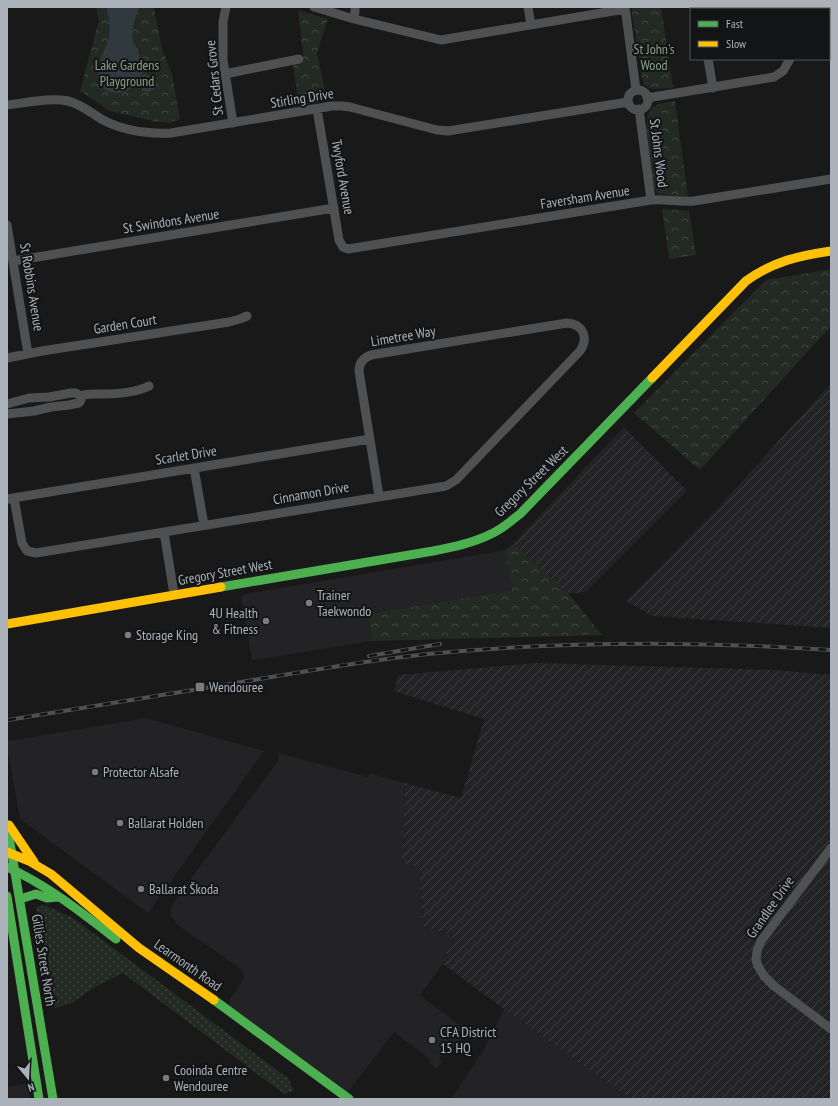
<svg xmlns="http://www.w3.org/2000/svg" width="838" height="1106" font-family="'PT Sans Narrow',sans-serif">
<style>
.built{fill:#232325}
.industrial{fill:url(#industrial-furrows)}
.grass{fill:url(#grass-dots)}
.park{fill:url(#park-crowns)}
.water{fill:#303a3e}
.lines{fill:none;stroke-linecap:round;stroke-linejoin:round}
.street{stroke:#4e5052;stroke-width:9}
.fast{stroke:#4caf50;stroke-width:9}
.slow{stroke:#ffc107;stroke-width:9}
.rail-casing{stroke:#4e5052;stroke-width:4}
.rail{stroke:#131415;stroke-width:2.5;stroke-dasharray:8;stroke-linecap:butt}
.poi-dot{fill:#797c81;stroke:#131415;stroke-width:1.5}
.labels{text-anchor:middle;stroke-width:4;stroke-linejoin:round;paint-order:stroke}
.park-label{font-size:14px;fill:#87a285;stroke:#131415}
.street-label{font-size:14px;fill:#acb2b9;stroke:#131415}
.poi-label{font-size:14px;fill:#acb2b9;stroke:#131415;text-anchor:start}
</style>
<defs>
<pattern id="industrial-furrows" width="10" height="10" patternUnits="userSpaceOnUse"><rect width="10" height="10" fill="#232325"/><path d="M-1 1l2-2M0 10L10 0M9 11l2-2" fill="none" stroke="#404143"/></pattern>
<pattern id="grass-dots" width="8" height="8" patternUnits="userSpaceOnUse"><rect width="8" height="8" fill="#232923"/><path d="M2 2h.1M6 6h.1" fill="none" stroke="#404641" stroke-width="1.8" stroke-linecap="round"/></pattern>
<pattern id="park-crowns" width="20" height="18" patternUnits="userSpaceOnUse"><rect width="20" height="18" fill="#232923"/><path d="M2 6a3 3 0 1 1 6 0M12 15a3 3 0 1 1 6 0" fill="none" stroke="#404641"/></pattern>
</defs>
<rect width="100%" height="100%" fill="#191919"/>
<path class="built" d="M 505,550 L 512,590 L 368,614 L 372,641 L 252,660 L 241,595 Z
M 146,718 L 264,751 L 148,913 L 20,819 L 7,746 L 7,741 Z
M 279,753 L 368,777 L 369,773 L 405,783 L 402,864 L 419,865 L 423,926 L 453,935 L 443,964 L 420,995 L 467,1031 L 451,1051 L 447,1048 L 439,1058 L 442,1061 L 437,1069 L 429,1063 L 431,1060 L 394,1032 L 345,1096 L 229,1011 L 230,999 L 236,991 L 244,978 L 241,969 L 179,926 L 170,915 L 173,903 L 278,761 Z
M 504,1009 L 630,1099 L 451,1099 L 483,1051 Z
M 28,1083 L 30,1099 L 7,1099 L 7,1087 Z"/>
<path class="industrial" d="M 831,383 L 831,628 L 652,616 L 626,601 L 718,508 Z
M 624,427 L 687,491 L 586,592 L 569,594 L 513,544 Z
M 537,663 L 776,670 L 831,675 L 831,1099 L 630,1099 L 504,1009 L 443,964 L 453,935 L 423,926 L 419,866 L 402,864 L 405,783 L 461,798 L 484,719 L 394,691 L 398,675 Z"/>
<path class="grass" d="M 45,905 L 73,918 L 289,1079 L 294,1091 L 284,1094 L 123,973 L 95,987 L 72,1003 L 55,1008 L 36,907 Z"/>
<path class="park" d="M 96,7 L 158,7 L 154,8 L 162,49 L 172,74 L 180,119 L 168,123 L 153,121 L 110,111 L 80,91 L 99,20 Z
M 631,7 L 661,7 L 673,88 L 652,89 L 649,88 L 644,84 L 641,73 Z
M 298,10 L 328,19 L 317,53 L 327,101 L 299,106 L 293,65 L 304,61 Z
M 675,101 L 688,197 L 660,194 L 658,193 L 654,189 C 652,173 641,120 651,109 C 657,103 668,102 675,101 Z
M 662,209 L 689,211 L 696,255 L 669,259 Z
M 831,269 L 831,326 L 700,470 L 634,413 L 766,280 Z
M 513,544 L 569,594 L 602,635 L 372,641 L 368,614 L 512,590 L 505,550 Z"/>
<path class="water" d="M 107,7 L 139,7 C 137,14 131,29 132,37 C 134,45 145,64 143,72 C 141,78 135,85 130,89 C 124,93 117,94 110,92 C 95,88 98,69 101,58 C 103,51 108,45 109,38 C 111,28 108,17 107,7 Z
M 151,76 L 155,82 L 155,88 L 149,92 L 142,91 C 142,84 145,81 151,76 Z"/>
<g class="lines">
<path class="street" d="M 226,7 L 223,22 L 223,60 L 233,123
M 314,7 L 354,19 L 441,40 L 625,9
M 528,7 L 531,25
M 625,7 L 636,90
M 700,7 L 700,9
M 781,7 L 781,9
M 818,9 L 819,7
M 354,19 L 355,11 L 355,7
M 708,59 L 713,88
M 225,74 L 299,59
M628 100a10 10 0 1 1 20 0a10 10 0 1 1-20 0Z
M 647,98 L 774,77 L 783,71 L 790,59
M 7,105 C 26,103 50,97 68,101 C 81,104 91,113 103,120 C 124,131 147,134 171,133 L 332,106 L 342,106 L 350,107 L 437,130 L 448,131 L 628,102
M 317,109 L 339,240 L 343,247 L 348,249 L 651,200 C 665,199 679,202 694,201 L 831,179
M 639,109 L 651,200
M 7,225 L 28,354
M 13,261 L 334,208
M 7,358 L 42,351 L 229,322 L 240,319 L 247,316
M 7,404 L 29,398 L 49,397 L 71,393 L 76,393 L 80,396 C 87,393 95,394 102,394 C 118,394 135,393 149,386
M 7,414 L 34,411 L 51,407 L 69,405 L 79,403 L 81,400 L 80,396
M 194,468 L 204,525
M 14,498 L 22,543 L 27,551 L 36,553 L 446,486 L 456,480 L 580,351 C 589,338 583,324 567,323 L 371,355 C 363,358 359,363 359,371 L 379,496
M 7,499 L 370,439
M 164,532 L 174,594
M 831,848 L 761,941 L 757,951 L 756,960 L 758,966 L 764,976 L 774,986 L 831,1029"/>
<path class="fast" d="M 221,587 L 433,551 C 453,547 473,543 491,534 C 502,529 511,521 520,514 L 652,378
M 7,825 L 53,1099
M 7,867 C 47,885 81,912 116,939
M 7,896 L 39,1099
M 20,899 L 36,894 L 47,898 L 58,897
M 214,1000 L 349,1099"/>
<path class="slow" d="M 652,378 L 746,281 C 774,261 798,256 831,251
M 7,624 L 221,587
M 9,825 L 34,862
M 7,852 L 29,861 L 51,874 L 139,948 L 214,1000"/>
<g class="rail-casing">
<path id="rail" d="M 369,656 L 440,644
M 8,720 C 82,708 156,696 230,684 C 296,673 361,661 428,654 C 562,641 697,641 831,650"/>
</g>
<use href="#rail" class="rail"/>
</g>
<g class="poi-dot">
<circle cx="309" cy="603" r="4"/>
<circle cx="266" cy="621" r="4"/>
<circle cx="128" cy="635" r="4"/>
<rect x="195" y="682" width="10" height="10" rx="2"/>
<circle cx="95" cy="772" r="4"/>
<circle cx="120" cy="823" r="4"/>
<circle cx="141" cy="889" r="4"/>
<circle cx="432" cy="1040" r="4"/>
<circle cx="166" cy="1078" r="4"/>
</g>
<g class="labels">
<g class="park-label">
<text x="654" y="54">St John's<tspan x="654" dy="16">Wood</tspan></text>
<text x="127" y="70">Lake Gardens<tspan x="127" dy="16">Playground</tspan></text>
</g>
<g class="street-label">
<text transform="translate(214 78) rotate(-96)" y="5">St Cedars Grove</text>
<text transform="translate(302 98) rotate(-9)" y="5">Stirling Drive</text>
<text transform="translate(659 153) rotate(83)" y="5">St Johns Wood</text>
<text transform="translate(343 177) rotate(80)" y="5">Twyford Avenue</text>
<text transform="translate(585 197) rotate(-9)" y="5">Faversham Avenue</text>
<text transform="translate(171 221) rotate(-9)" y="5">St Swindons Avenue</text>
<text transform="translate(32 287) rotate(81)" y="5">St Robbins Avenue</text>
<text transform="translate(125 324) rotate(-9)" y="5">Garden Court</text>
<text transform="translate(403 336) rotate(-10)" y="5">Limetree Way</text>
<text transform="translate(186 455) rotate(-9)" y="5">Scarlet Drive</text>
<text transform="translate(531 481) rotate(-44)" y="5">Gregory Street West</text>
<text transform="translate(311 493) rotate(-10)" y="5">Cinnamon Drive</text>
<text transform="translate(225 572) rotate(-10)" y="5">Gregory Street West</text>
<text transform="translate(770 907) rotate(-55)" y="5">Grandlee Drive</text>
<text transform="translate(44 960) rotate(81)" y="5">Gillies Street North</text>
<text transform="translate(188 965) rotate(35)" y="5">Learmonth Road</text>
</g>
<g class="poi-label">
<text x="317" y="600">Trainer<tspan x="317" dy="16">Taekwondo</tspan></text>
<text x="258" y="618" text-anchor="end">4U Health<tspan x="258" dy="16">&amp; Fitness</tspan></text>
<text x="136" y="640">Storage King</text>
<text x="209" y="692">Wendouree</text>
<text x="103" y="777">Protector Alsafe</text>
<text x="128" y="828">Ballarat Holden</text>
<text x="149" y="894">Ballarat Škoda</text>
<text x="440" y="1037">CFA District<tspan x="440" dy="16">15 HQ</tspan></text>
<text x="174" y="1075">Cooinda Centre<tspan x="174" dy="16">Wendouree</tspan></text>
</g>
</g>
<rect width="838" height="1106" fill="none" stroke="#acb2b9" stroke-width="16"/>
<rect x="690" y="8" width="140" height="52" fill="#131415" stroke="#505357"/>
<rect x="698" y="21" width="20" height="6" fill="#4caf50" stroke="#505357"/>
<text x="726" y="28" font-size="12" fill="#acb2b9">Fast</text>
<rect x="698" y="41" width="20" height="6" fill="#ffc107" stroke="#505357"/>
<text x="726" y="48" font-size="12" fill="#acb2b9">Slow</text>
<g transform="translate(28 1078) rotate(162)" stroke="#131415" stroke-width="3" paint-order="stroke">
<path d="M0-3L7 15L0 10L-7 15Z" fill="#acb2b9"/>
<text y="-6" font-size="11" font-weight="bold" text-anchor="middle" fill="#acb2b9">N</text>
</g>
</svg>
